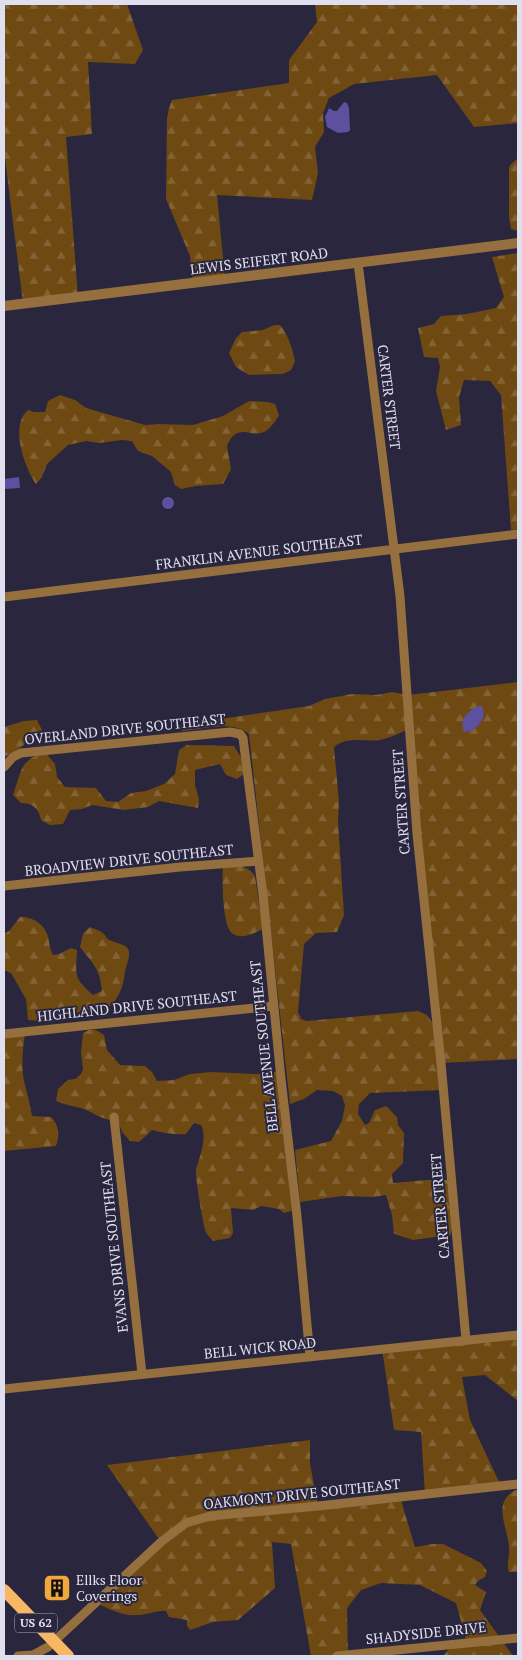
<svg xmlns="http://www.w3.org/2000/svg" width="522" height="1660" font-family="'PT Serif',serif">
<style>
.forest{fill:url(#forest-firs)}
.water{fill:#5c509f}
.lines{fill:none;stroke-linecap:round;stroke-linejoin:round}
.minor{stroke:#956f3d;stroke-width:9}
.tertiary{stroke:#956f3d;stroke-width:10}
.primary{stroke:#f7b764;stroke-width:12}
.labels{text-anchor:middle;stroke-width:4;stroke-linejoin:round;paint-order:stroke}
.shield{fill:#29263e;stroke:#a9a8ba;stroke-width:1}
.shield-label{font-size:12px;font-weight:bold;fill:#e0dfef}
.street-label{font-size:14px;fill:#e0dfef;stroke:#29263e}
.poi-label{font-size:14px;fill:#e0dfef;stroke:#29263e;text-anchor:start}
</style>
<defs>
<pattern id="forest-firs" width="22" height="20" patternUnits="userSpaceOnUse" patternTransform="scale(1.25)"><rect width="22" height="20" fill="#6e4912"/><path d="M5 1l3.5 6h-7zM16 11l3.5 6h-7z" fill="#826335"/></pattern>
</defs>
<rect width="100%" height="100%" fill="#29263e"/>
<path class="forest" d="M 4,4 L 127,4 L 143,50 L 135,64 L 88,62 L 92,134 L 66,137 L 78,297 L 23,303 L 4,150 Z
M 315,4 L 518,4 L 518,123 L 474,127 L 437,75 L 354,84 L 329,98 L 323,113 L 324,132 L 315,147 L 318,173 L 312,200 L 217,195 L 225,279 L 193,283 L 190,256 L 166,199 L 167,118 L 169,108 L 172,100 L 289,83 L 289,60 L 317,22 Z
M 517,159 L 518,159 L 518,231 L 511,229 L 509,217 L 509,168 L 510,165 Z
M 518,253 L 518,529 L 511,530 L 501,395 L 490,381 L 464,380 L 459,397 L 461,425 L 446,430 L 436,391 L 440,367 L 438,358 L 424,357 L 418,328 L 434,324 L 441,316 L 467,314 L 496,308 L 504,297 L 492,257 Z
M 274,325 L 280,325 C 289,336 292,348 295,361 L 291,370 L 283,374 L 249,375 L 236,367 L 229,353 L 236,338 L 242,332 L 263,330 Z
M 60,395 L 75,400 L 86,408 L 145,425 L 159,424 L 193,425 L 223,416 L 249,401 L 268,402 L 275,404 L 279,415 C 260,449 249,423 233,436 C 231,438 228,443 227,446 L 231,469 L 223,484 L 196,486 L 181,489 L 175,485 L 171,472 L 152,456 L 138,451 L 132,441 L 122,440 L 99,443 L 86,441 L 68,445 L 47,464 L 42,477 L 36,484 C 25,468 9,426 28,410 L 34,412 L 45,412 L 48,401 Z
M 518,682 L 518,1059 L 441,1063 L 410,729 C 401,732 392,737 384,739 C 366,744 350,734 334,747 L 339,802 L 338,821 L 344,915 L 337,932 L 316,933 L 304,944 L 298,1012 L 301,1019 L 307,1021 L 418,1011 L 427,1015 L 434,1025 L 441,1090 L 370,1093 L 359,1104 L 358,1114 L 365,1125 L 369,1123 L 375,1110 L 386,1106 L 397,1117 L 398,1125 L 404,1133 L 403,1163 L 392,1174 L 393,1183 L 427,1180 L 450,1180 L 453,1227 L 450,1235 L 413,1240 L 394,1234 L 392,1215 L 386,1195 L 373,1197 L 342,1196 L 300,1202 L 295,1150 L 331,1141 L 342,1121 L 345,1105 L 342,1096 L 333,1091 L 317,1090 L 304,1099 L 290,1104 L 249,734 C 232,720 204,729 183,731 L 178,729 L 192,723 L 309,706 L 325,699 L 352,694 L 376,695 L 392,692 L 408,695 Z
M 37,720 L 42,730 L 16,751 L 4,757 L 4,727 L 24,721 Z
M 187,745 L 234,746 L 242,759 L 244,774 L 237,779 L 226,775 L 220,764 L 195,770 L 195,785 L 199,799 L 198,808 L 159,801 L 148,807 L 124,810 L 92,805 L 82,809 L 70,810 L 63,824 L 50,825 L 41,820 C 39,808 32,803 21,803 L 13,795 C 22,770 19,761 45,752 L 55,764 L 57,777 L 65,787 L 96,788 L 106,801 L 118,802 L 131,793 L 146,791 L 164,784 L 175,774 L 179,750 Z
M 223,866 C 237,866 247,864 255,876 L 263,929 C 254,933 243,940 233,934 C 222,928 222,879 223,866 Z
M 20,917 C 32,916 44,924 48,936 C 50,943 49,948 53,955 L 59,954 L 71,948 L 77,950 C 76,975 73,978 93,995 L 102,991 C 100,968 93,964 80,947 L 83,934 L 90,927 C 95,929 101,931 104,934 C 106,936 106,938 109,940 C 113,942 119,943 123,945 C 135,949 126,964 125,972 C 121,1004 107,1013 78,1018 C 58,1022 48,1022 28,1020 L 26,999 L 11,973 L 4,970 L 4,934 L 9,931 Z
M 89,1030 L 96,1030 L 104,1035 L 107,1050 L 120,1065 L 145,1066 L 152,1072 L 157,1081 L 174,1080 L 190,1074 L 211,1072 L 256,1074 L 276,1072 L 292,1211 L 284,1213 L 279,1209 L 261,1206 L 253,1210 L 231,1208 L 233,1233 L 230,1238 L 213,1241 C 211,1238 207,1235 206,1232 C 203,1226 195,1176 196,1170 C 199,1157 208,1139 201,1125 L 194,1123 L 186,1134 C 174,1135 164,1133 152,1130 L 139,1142 L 130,1141 L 122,1132 L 118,1121 C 102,1120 98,1115 84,1109 C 74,1106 65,1105 56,1101 L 58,1089 L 68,1080 L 75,1079 L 81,1074 L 83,1069 L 81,1053 L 83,1033 Z
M 25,1032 C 23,1048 21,1065 24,1081 C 27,1093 30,1104 32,1116 L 51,1117 C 59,1125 60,1136 56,1146 L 4,1151 L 4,1034 Z
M 518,1335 L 518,1401 L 485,1375 L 462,1377 L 470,1420 L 501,1486 L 425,1494 L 421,1432 L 394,1430 L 382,1349 Z
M 310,1440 L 310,1464 L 318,1506 L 400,1497 L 415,1547 L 433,1544 L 443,1544 L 481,1563 L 487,1571 L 485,1577 L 478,1581 L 475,1585 L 486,1592 L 480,1610 L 513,1656 L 443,1656 L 448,1650 L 467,1643 L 456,1603 L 420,1585 L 381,1583 L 361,1590 L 347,1608 L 348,1655 L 311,1656 L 291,1544 L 272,1542 L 275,1588 L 238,1620 L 213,1622 L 190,1630 L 187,1626 L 187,1620 L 169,1617 L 166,1611 C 158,1610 153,1613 146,1614 C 126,1618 114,1611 96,1603 L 161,1542 L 107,1465 Z
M 518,1489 L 518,1572 L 509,1572 C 506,1563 510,1557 509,1548 C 508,1526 490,1501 518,1489 Z"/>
<path class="water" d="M 344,102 L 347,103 L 349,108 L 350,130 L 348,132 L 338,133 L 327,127 L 325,117 L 329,108 L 334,111 L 337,111 Z
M 19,477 L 20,488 L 4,489 L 4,479 Z
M162 503a6 6 0 1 1 12 0a6 6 0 1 1-12 0Z
M 478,706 L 482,706 C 487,718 480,724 472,731 L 464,732 C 459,719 467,712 478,706 Z"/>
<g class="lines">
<path class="minor" d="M 358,263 L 400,596 L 417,834 L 441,1063 L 466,1340
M 4,597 L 518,534
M 4,767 L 13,757 L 21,753 L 230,732 L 240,734 L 243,738 L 263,895 L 281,1079 L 297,1216 L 310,1357
M 4,886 L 180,867 L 258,861
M 4,1034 L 274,1006
M 114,1117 L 142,1374
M 4,1389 L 518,1335
M 18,1656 L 33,1655 L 48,1647 L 161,1542 L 186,1523 L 210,1516 L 318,1506 L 518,1484
M 337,1656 L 518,1638"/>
<path class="tertiary" d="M 4,306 L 518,243"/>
<path class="primary" d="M 4,1590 L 68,1656"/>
</g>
<defs>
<g id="building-square" transform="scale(1.4375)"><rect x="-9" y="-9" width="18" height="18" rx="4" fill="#efa73e" stroke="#29263e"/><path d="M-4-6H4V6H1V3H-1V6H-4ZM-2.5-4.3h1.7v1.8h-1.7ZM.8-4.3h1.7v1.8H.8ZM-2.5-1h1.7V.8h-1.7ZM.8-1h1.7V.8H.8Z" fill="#111"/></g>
</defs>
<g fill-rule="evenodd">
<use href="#building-square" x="57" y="1588"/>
</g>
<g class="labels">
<rect class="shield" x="15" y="1613.5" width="42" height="19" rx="4"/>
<g class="shield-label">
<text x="36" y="1627">US 62</text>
</g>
<g class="street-label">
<text transform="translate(259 261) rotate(-7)" y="5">LEWIS SEIFERT ROAD</text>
<text transform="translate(389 397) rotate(83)" y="5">CARTER STREET</text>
<text transform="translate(259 552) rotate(-7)" y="5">FRANKLIN AVENUE SOUTHEAST</text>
<text transform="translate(125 729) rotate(-6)" y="5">OVERLAND DRIVE SOUTHEAST</text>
<text transform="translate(401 802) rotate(-94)" y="5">CARTER STREET</text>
<text transform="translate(129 860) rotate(-6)" y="5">BROADVIEW DRIVE SOUTHEAST</text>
<text transform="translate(137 1006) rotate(-6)" y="5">HIGHLAND DRIVE SOUTHEAST</text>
<text transform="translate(264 1046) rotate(-96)" y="5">BELL AVENUE SOUTHEAST</text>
<text transform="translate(440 1206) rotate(-95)" y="5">CARTER STREET</text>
<text transform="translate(114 1247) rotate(-96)" y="5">EVANS DRIVE SOUTHEAST</text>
<text transform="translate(260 1348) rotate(-6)" y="5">BELL WICK ROAD</text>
<text transform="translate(302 1494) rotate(-6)" y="5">OAKMONT DRIVE SOUTHEAST</text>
<text transform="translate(426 1633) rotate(-6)" y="5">SHADYSIDE DRIVE</text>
</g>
<g class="poi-label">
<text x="76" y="1585">Ellks Floor<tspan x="76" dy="16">Coverings</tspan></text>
</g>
</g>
<rect width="522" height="1660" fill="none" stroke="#e0dfef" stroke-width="10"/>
</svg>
